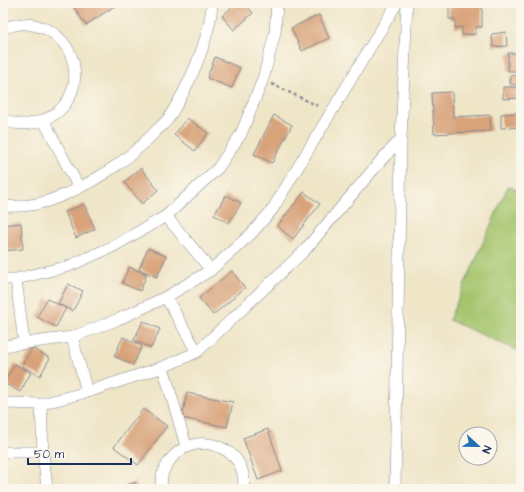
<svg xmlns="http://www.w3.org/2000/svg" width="524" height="492" font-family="'Architects Daughter',sans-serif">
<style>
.green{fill:#a5c56d;stroke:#607a66}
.building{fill:#d8a37a}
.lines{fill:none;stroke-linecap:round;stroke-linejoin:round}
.minor-casing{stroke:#858a92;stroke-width:12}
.path{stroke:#858a92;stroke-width:2.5;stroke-dasharray:3 3;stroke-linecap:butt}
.minor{stroke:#fff;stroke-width:11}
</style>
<rect width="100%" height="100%" fill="#fbf7ec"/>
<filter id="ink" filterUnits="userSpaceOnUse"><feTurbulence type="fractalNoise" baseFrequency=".025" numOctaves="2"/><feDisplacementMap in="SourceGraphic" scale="8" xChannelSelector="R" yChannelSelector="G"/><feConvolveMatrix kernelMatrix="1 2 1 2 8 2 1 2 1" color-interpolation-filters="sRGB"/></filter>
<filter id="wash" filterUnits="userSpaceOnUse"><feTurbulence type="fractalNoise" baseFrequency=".012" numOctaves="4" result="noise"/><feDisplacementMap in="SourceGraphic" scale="16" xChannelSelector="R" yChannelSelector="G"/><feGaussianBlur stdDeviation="0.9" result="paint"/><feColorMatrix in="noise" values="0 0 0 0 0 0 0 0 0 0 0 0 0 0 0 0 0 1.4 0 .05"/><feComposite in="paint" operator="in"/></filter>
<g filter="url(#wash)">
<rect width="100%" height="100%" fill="#efe5c7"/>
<path class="green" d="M 508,186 L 521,192 L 521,352 L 449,320 Z"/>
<g id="blocks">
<path class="building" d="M 71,3 L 119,3 L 86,25 Z
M 237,3 L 244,3 L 253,13 L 234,30 L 222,16 Z
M 449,3 L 482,3 L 482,27 L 476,27 L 476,34 L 462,35 L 462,27 L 455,28 L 455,19 L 449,19 Z
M 319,15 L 329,38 L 302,51 L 291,28 Z
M 506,32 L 507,46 L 493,47 L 492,34 Z
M 508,53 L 521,53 L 521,71 L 508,71 Z
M 215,57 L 240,68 L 232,88 L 207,78 Z
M 511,75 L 521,76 L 520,85 L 510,84 Z
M 503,87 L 521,87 L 521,98 L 503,99 Z
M 452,92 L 453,117 L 490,115 L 491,131 L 434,134 L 432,93 Z
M 521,113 L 521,127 L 501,128 L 501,114 Z
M 274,115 L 292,125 L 272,163 L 254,154 Z
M 187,118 L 208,133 L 195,151 L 174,135 Z
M 141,168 L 158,190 L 142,204 L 124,182 Z
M 304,192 L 320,204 L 293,239 L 277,226 Z
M 226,195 L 241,203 L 229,223 L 214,215 Z
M 84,204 L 95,229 L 76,238 L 65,212 Z
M 21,223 L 23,249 L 3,251 L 3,225 Z
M 148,248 L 166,256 L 157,277 L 139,269 Z
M 129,267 L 147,274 L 140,291 L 122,283 Z
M 232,271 L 245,288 L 213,315 L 199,298 Z
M 68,284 L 83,291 L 73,311 L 58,304 Z
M 47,299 L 66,308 L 56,327 L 37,317 Z
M 143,321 L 160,329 L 151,348 L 134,340 Z
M 123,337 L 142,346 L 133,365 L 114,356 Z
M 32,348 L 50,358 L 40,376 L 22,366 Z
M 15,364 L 31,373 L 20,392 L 4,383 Z
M 521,367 L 521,385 L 515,382 Z
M 187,393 L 233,402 L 227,427 L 182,418 Z
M 143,409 L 167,426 L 138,465 L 114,447 Z
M 268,429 L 282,471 L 258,480 L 243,438 Z
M 135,482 L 138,489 L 118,489 Z"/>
</g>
</g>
<g filter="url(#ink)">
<use href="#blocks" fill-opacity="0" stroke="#858a92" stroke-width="1"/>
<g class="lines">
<g class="minor-casing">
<path id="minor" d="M 3,29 L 6,27 C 12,26 20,23 27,24 C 87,30 92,112 33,123 C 24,125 11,124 3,119
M 44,121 L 79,188
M 3,206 C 17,207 35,205 48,201 C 87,188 128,161 155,132 C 159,128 164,124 168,119 C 188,88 210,40 212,3
M 166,216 L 211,270
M 3,279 L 16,279 L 69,266 L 114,246 L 166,216 L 218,168 L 241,134 L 263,79 L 275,33 L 277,3
M 16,279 L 24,343
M 166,297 L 197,352
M 72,337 L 87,392
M 3,346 L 72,337 L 119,319 L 166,297 L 211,270 L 251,234 L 272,210 L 397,3
M 163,367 L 186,446
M 3,403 L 41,404 L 87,392 L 163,367 L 197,352 L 305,250 L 383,158 L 401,139
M 41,404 L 43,452 L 47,489
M 3,452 L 43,452
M 162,489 C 160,480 163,470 168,463 C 193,425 251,448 243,489
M 395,489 L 401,139 L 407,3"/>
</g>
<path class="path" d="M 272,84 L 320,107"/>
<use href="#minor" class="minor"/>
</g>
</g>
<rect width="524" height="492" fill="none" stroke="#fbf7ec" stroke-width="16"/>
<g transform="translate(478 446) rotate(112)"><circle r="19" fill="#fbf7ec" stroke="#a1a7b3"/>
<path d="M0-3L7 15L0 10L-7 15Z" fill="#1f6fb2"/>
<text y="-6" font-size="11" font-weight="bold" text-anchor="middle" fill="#1b2f5e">N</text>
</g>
<path d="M28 458v6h103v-6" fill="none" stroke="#1b2f5e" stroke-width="2"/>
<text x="34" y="458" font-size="12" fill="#1b2f5e" stroke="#fbf7ec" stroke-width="3" paint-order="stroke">50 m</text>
</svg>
